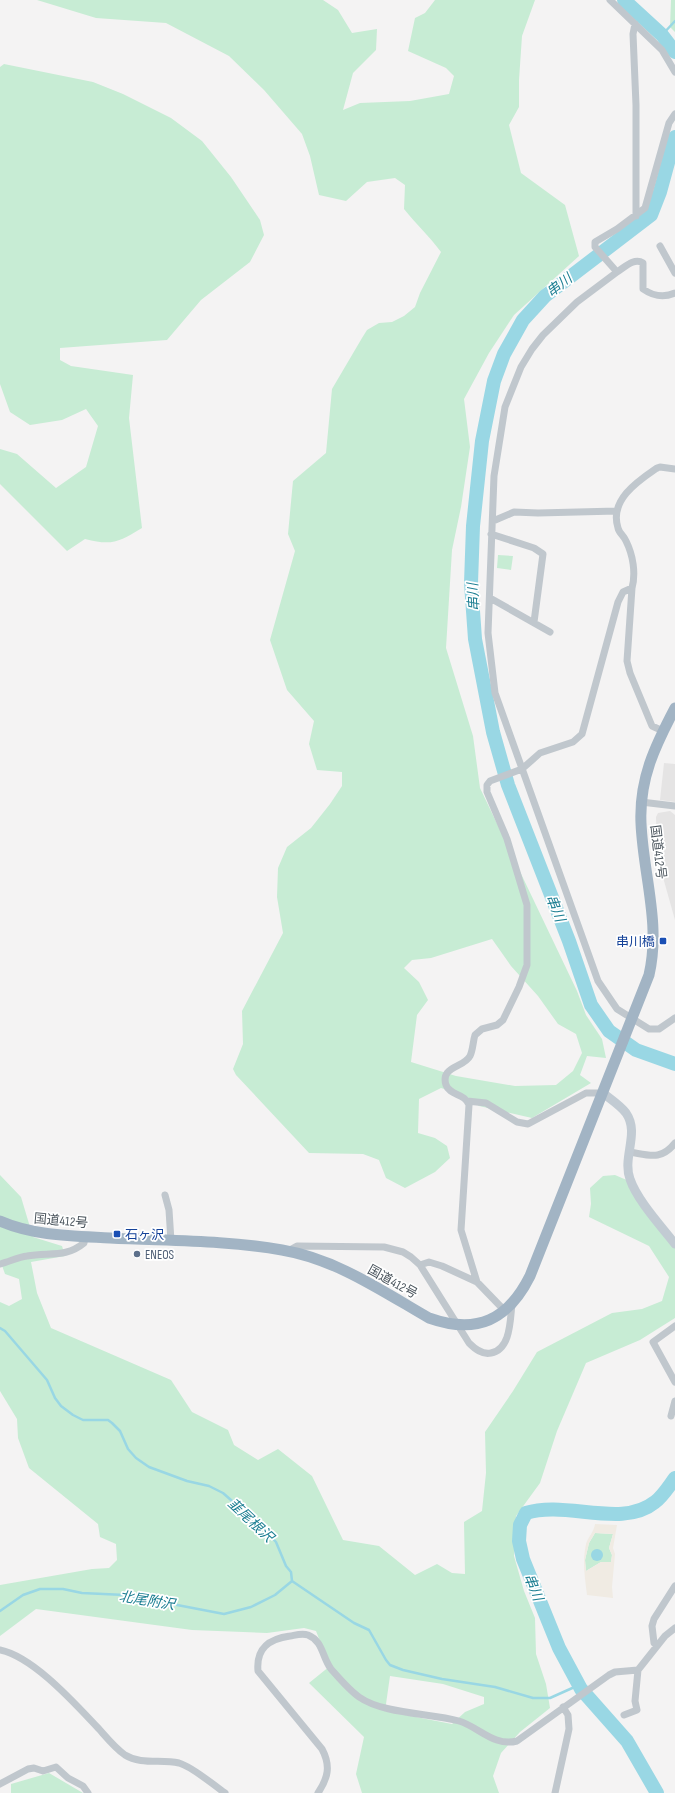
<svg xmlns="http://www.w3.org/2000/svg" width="675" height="1793" font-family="'Sofia Sans Condensed','Noto Sans JP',sans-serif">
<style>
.education{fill:#e5e4e4}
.green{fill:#c7ecd4;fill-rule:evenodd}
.sand{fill:#f0ebe3;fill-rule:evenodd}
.water{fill:#99d7e4}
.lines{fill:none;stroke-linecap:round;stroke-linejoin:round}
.stream{stroke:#99d7e4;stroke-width:2.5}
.river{stroke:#99d7e4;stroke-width:14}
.minor{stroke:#c0c7cd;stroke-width:7}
.secondary{stroke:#c2cbd3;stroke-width:9}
.trunk{stroke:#a2b4c4;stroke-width:11}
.transit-dot{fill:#1a4fb4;stroke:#fff;stroke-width:1.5}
.service-dot{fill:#5c6f8a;stroke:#fff;stroke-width:1.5}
.labels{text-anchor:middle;stroke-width:3.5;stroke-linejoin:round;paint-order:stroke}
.street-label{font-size:13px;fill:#4c565e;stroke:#fff}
.transit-label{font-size:13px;fill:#164399;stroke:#fff;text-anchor:end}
.service-label{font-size:13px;fill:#4e5e75;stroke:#fff;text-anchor:start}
.water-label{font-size:14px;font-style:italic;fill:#1b7e92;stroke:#fff}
</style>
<rect width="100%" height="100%" fill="#f4f3f3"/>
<path class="education" d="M 664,763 L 675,764 L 675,802 L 660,800 Z
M 670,811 L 675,815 L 675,920 L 657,856 L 656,817 L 658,813 Z"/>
<path class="green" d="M 37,0 L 323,0 L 338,10 L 352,33 L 377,29 L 376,50 L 353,73 L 343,110 L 360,103 L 410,101 L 449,94 L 454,76 L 446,68 L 408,51 L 415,18 L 425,13 L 435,0 L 535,0 L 522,36 L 519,80 L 519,107 L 509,125 L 521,173 L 565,205 L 579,256 L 514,315 L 489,353 L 464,399 L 470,447 L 461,507 L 452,550 L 446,648 L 473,736 L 480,788 L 577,991 L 586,1015 L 602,1039 L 606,1058 L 587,1056 L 580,1075 L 591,1083 L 532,1118 L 479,1106 L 466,1096 L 441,1088 L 419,1099 L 418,1133 L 435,1138 L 447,1146 L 450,1158 L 435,1172 L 405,1188 L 386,1178 L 379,1160 L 363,1154 L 309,1153 L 236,1075 L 233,1069 L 243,1044 L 242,1011 L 283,933 L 277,897 L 278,868 L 287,847 L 311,828 L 330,804 L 342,786 L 342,772 L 317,770 L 309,744 L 314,721 L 287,690 L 270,640 L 295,551 L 288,534 L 293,481 L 326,453 L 332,389 L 362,338 L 367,330 L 379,323 L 392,322 L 404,316 L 415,307 L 420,293 L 441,252 C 430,237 416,224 404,209 L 405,185 L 395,178 L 367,182 L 346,201 L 319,195 L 310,156 L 302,134 L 264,90 L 229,56 L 166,23 L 96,18 ZM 492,939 L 511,966 L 538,996 L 558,1024 L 576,1034 L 582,1053 L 573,1071 L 556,1085 L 515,1086 L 456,1076 L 411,1062 L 417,1015 L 428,1000 L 419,982 L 404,968 L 412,960 L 431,958 Z
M 671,0 L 675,0 L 675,32 L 670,27 Z
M 4,64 L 93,82 L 123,94 L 171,118 L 202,141 L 231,177 L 260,220 L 264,235 L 250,262 L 201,300 L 167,340 L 60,348 L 60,360 L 71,366 L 133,375 L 129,418 L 142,528 C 119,542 112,546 85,539 L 67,551 L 0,484 L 0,449 L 17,454 L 56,488 L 86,467 L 98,426 L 86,409 L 62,420 L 30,425 L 10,412 L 0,384 L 0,67 Z
M 498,555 L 513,556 L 511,570 L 497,568 Z
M 0,1175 L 21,1197 L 33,1237 L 62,1246 L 65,1256 L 31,1262 L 37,1293 L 51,1328 L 171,1380 L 192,1412 L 228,1430 L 234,1445 L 258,1460 L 278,1449 L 312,1476 L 343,1540 L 379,1546 L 415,1575 L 437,1564 L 452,1573 L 465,1574 L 464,1522 L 482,1511 L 486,1473 L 485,1432 L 513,1391 L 537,1352 L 612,1313 L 642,1309 L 662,1301 L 669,1277 L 649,1246 L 589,1217 L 591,1204 L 590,1188 L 603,1176 L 615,1175 L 629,1181 L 675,1245 L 675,1318 L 640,1340 L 586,1363 L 557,1431 L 540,1483 L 516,1516 L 514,1556 L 524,1591 L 535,1618 L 536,1654 L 546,1684 L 550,1708 L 520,1732 L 501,1753 L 493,1776 L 499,1793 L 362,1793 L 356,1774 L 364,1737 L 309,1683 L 330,1666 L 316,1631 L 304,1628 L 267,1633 L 192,1630 L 36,1609 L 0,1636 L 0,1585 L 92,1569 L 109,1568 L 117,1560 L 116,1544 L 100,1537 L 98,1524 L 29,1468 L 18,1438 L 17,1419 L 0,1391 L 0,1302 L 9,1306 L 22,1299 L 19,1279 L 5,1274 L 0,1260 ZM 390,1676 L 443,1684 L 484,1697 L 484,1704 L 465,1712 L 452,1724 L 385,1711 Z
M 595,1533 L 613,1534 L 609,1548 L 612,1555 L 611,1563 L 601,1562 L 586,1571 L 585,1560 L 589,1543 Z
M 49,1773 L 83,1793 L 11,1793 L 11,1784 Z"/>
<path class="sand" d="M 595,1524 L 617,1525 L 613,1548 L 615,1554 L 612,1587 L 613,1598 L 587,1595 C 585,1578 582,1562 586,1544 C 588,1537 594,1532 595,1524 ZM 595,1533 L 613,1534 L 609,1548 L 612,1555 L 611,1562 L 601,1562 L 586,1571 L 585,1560 L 589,1543 Z"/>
<path class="water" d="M591 1555a6 6 0 1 1 12 0a6 6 0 1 1-12 0Z"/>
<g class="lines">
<path class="stream" d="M 662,35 L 675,21
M 0,1328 L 5,1331 L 47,1380 L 55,1398 L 61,1406 L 73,1415 L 83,1420 L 108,1420 L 112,1423 L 120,1431 L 128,1449 L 136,1458 L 149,1467 L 187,1481 L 209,1486 L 223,1493 L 264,1529 L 276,1542 L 286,1566 L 291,1572 L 292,1581
M 292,1581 L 354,1623 L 369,1630 L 386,1660 L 390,1665 L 403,1670 L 442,1679 L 495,1687 L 533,1698 L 550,1698 L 579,1685
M 0,1611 L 23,1595 L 40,1589 L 63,1589 L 82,1593 L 125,1595 L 224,1614 L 251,1607 L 275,1595 L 292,1581"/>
<path class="river" d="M 624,0 L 662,35 L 675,52
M 675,137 L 660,192 L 651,215 L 545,296 L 523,320 L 504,354 L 494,381 L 482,441 L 473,526 L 471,583 L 475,639 L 493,732 L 508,785 L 569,941 L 591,1005 L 609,1031 L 636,1050 L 675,1064
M 657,1793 L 627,1741 L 581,1689 L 559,1648 L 523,1559 L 519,1541 L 520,1525 L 526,1513 C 566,1500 622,1529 655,1502 C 663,1496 669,1486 675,1478"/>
<path class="minor" d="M 610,0 L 662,50 L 675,72
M 635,24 L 633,34 L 636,105 L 636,216
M 675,114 L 669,123 L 645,208 L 617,229 L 595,242 L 595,247 L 617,272 L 577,302 L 543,335 L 532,349 L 521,367 L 505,407 L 494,476 L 488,633 L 495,693 L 598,981 L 617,1009 L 649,1029 L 659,1029 L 675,1018
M 660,246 L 675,273
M 617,272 C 624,268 634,257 643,263 L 643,289 C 653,296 664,298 675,293
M 493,521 L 514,512 L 538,513 L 617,511
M 491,534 L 534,548 L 543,554 L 534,622
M 632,588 C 636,573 633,555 626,541 C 624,536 619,533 618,528 C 609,500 638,481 657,468 L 660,467 L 675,469
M 490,598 L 550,632
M 641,802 L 675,806
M 467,1101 L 486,1103 L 517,1122 L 528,1124 L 586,1093 L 603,1093
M 629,1152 C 649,1155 661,1161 675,1143
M 165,1195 L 169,1210 L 171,1241
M 288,1251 L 297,1246 L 384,1247 L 403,1252 L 411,1257 L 420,1265 L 469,1343 C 475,1349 482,1355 491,1353 C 511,1349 510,1320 512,1304
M 0,1264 C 9,1262 18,1257 27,1256 C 49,1252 66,1258 84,1243 L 85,1237
M 420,1265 L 429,1262 L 442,1266 L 477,1282
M 505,1311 L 477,1282 L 461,1230 L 469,1105 C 465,1093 450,1096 446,1085 C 440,1066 464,1068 470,1056 C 473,1050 473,1041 475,1035 L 482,1029 L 497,1025 L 503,1020 L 519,987 L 527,965 L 527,905 L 507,839 L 487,792 L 487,785 L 490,781 L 522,769 L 540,753 L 573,742 L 582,734 L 618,602 L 623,592 L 632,588 L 627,661 L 630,673 L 652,726 L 663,731
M 675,1326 L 653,1342 L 675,1382
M 671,1416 L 675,1401
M 657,1646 L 654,1643 L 652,1626 L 654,1619 L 675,1586
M 0,1650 C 34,1657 76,1705 99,1729 C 107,1738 115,1748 125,1755 C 141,1765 161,1759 179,1763 C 193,1767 212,1784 225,1793
M 624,1715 L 637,1710 L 635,1701 L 638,1670
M 0,1784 L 28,1769 L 34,1768 L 43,1771 L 56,1767 L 68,1778 L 83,1786 L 88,1793
M 318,1793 C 328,1778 331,1766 322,1749 L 258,1671 C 256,1649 268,1639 290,1636 C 296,1635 302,1633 308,1635 C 323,1641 322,1657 331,1669 C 339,1678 349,1690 359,1697 C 383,1714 430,1713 459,1721 C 479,1727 494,1747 517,1741 L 609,1675 L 615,1672 L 638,1670 L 665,1636 L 675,1628
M 555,1793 L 569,1729 L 568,1715 L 563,1707"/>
<path class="secondary" d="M 603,1093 C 610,1099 620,1105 626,1113 C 640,1133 622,1157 630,1179 C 637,1200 661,1226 675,1244"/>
<path class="trunk" d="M 0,1221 C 34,1236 74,1236 110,1238 C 167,1241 226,1240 282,1250 C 336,1259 382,1291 429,1318 C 477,1335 508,1320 530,1276 L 649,975 C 661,923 643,874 641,823 C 639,779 655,746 675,708"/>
</g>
<g class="transit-dot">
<rect x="659" y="937" width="8" height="8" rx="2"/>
<rect x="113" y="1230" width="8" height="8" rx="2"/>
</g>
<circle class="service-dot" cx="137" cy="1254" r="4"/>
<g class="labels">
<g class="street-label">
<text transform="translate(659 852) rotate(83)" y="5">国道412号</text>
<text transform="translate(61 1220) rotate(5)" y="5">国道412号</text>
<text transform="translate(393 1281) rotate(29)" y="5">国道412号</text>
</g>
<g class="transit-label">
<text x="655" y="946">串川橋</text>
<text x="125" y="1239" text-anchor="start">石ヶ沢</text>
</g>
<g class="service-label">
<text x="145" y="1259">ENEOS</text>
</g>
<g class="water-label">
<text transform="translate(559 285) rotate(-38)" y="5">串川</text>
<text transform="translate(473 597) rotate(-93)" y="5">串川</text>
<text transform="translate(556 908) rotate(68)" y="5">串川</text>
<text transform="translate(251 1520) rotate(43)" y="5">韮尾根沢</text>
<text transform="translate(534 1587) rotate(68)" y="5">串川</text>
<text transform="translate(147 1600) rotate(9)" y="5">北尾附沢</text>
</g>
</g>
</svg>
